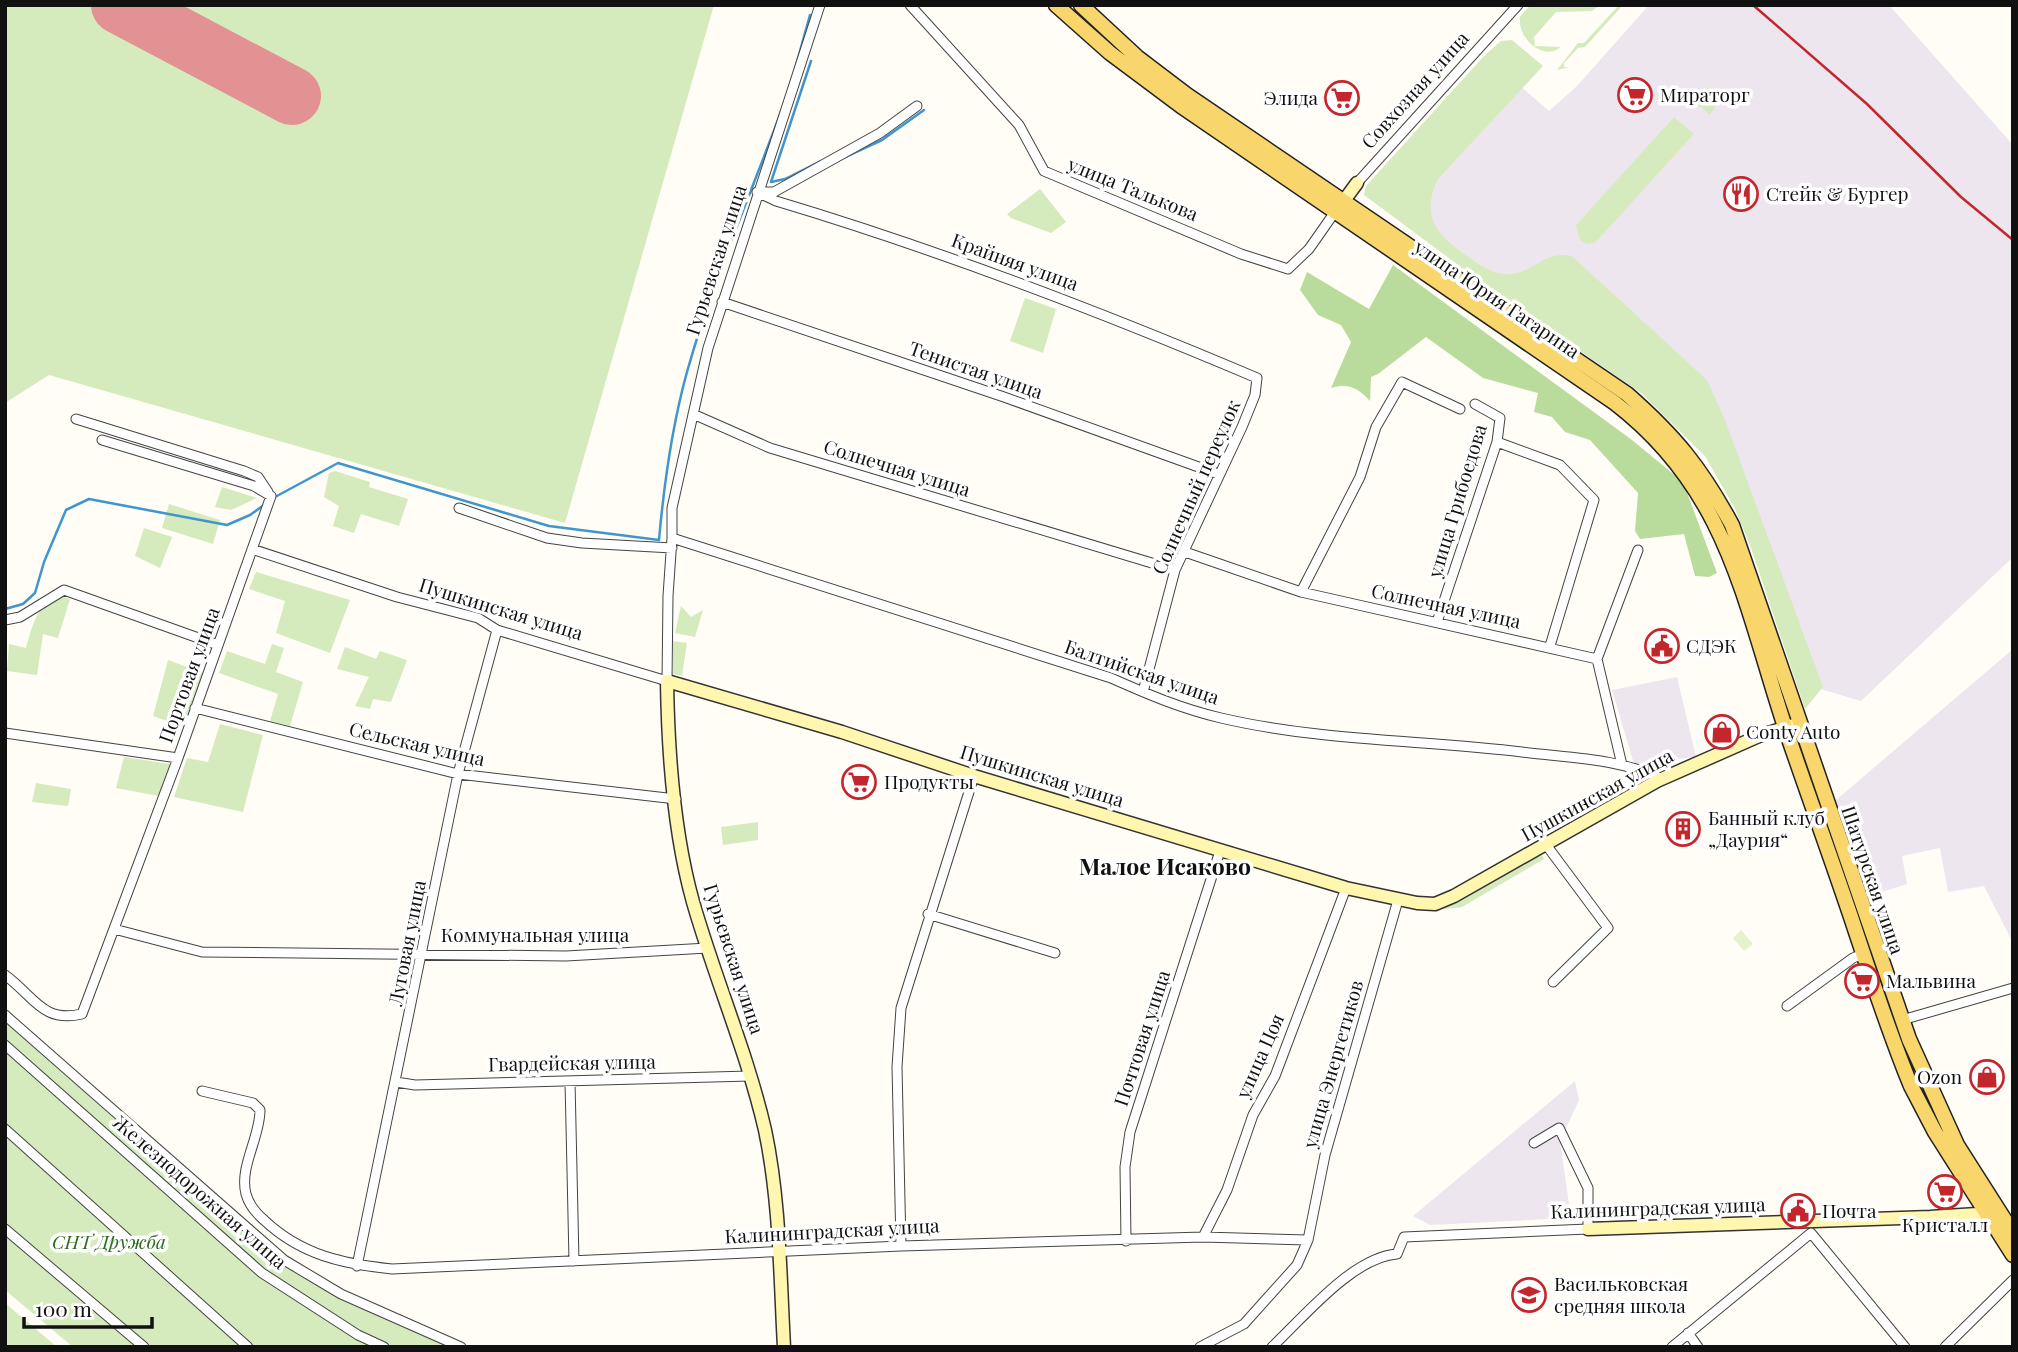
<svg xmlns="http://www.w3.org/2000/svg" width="2018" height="1352" font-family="'Playfair Display',serif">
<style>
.industrial{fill:#eee6ef}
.green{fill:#d5ebbd}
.forest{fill:#b9dc9c}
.pitch{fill:#e6f2cf}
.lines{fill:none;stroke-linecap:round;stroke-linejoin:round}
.stream{stroke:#3f96cf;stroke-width:2.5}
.runway{stroke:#e29292;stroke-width:58}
.street-casing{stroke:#444;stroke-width:11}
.secondary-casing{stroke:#333;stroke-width:15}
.primary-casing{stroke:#222;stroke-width:17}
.street{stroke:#fff;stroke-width:9}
.secondary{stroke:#fff6b0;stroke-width:12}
.primary{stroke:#f9d66b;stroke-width:14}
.rail{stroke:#c4262e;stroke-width:2.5}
.labels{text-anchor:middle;stroke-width:7;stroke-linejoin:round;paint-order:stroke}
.street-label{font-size:19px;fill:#111;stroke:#fff}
.poi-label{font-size:19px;fill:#111;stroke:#fff;text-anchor:start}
.park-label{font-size:19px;font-style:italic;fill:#2f6b1f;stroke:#fff}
.quarter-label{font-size:23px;font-weight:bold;fill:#111;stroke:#fff}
</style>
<rect width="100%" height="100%" fill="#fffdf5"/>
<path class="industrial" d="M 1649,5 L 1889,5 L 2013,145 L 2013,557 L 1861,701 L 1810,686 L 1724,430 L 1375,194 L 1494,63 L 1549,111 L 1577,86 Z
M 2013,649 L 2013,943 L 1984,886 L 1948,892 L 1940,848 L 1902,856 L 1907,884 L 1866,897 L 1836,800 Z
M 1677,677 L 1696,757 L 1634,764 L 1612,690 Z
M 1575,1081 L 1579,1100 L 1560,1141 L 1571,1218 L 1430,1225 L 1413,1216 Z"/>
<path class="green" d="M 5,5 L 105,5 L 290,105 L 298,91 L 137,5 L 714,5 L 565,523 L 49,375 L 5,403 Z
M 1530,5 L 1600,5 L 1592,11 L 1556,12 L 1534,37 L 1535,46 L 1561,47 C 1543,62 1517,38 1520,17 Z
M 1619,5 L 1623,5 L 1585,47 L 1578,48 L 1564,63 L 1564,67 L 1570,67 L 1557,70 L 1578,43 L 1584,43 Z
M 1512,40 L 1543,66 L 1438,179 C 1419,218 1439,237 1470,258 C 1480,265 1491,273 1503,274 C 1531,277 1546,247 1573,257 L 1707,380 L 1725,420 L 1823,687 L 1805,709 L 1751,548 L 1735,509 L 1705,456 L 1641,393 L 1500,296 L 1364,195 L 1366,186 L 1484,56 L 1501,41 Z
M 1706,88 L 1715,88 C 1723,98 1715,106 1710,115 L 1690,98 Z
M 1674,117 L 1694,134 L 1595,243 L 1586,244 L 1580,240 L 1576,225 Z
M 1040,189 L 1066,222 L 1051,233 L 1011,218 L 1007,214 Z
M 1025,298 L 1056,309 L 1043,353 L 1010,341 Z
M 335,471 L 370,482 L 369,487 L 408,499 L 399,526 L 361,514 L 354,533 L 333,526 L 339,506 L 324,497 L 329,473 Z
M 222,487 L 257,498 L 231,510 L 215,507 Z
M 169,504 L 220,520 L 213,544 L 162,528 Z
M 144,528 L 172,537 L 160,568 L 135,556 Z
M 256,572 L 350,600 L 330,653 L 276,633 L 285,601 L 249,589 Z
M 61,596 L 70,599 L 58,638 L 43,634 L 37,675 L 7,671 L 9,644 L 26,648 C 32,627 37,602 61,596 Z
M 681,606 L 691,617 L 703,610 L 695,637 L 675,633 Z
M 673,641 L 687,643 L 682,676 L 673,674 Z
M 272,644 L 284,648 L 276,672 L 303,682 L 290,726 L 270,721 L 278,694 L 219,673 L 227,651 L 265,664 Z
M 345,647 L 376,659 L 380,651 L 407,660 L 391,702 L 373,699 L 370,709 L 355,706 L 369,677 L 337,669 Z
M 168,660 L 203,673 L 183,727 L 153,716 Z
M 220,724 L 263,735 L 243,812 L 174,797 L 187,758 L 208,762 Z
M 124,757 L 170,764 L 159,796 L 116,788 Z
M 36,783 L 71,789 L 68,806 L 32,802 Z
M 758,822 L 758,840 L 723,845 L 721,827 Z
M 1542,855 L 1544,859 L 1462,907 L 1445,909 L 1445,906 Z
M 5,1015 L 266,1241 L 353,1297 L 450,1343 L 448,1347 L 73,1347 L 5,1290 Z
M 5,1303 L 57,1347 L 5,1347 Z"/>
<path class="forest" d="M 1393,265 L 1632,440 L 1683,482 L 1717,573 L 1709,577 L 1695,576 L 1684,534 L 1640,539 L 1635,531 L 1638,493 L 1590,440 L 1565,432 L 1552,417 L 1534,412 L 1538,393 L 1483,378 L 1426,337 L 1378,374 L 1371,377 L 1370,401 C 1358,388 1349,383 1331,388 L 1351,342 L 1341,325 L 1318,315 L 1300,290 L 1307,272 L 1369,309 Z"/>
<path class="pitch" d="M 1741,930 L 1753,944 L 1744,951 L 1733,938 Z"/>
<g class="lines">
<path class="stream" d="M 811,61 L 771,182 L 785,179 L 821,161
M 795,69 L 810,15
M 843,158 L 882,140 L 924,110
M 275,497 L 338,463 L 549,526 L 659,540 C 664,484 672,426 687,372 C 712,283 749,198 781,112
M 5,609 L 23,604 L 35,593 L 44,562 L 66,510 L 89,499 L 227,525 L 250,515 L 264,505"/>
<path class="runway" d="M 120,5 L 292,96"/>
<g class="street-casing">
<path id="street" d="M 820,5 L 708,348 L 672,508 L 672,538 L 1111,678 C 1147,694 1182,709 1221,718 C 1319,741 1422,740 1522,752 C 1568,758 1619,758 1662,779
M 910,5 L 1019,125 L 1044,171 L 1241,254 L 1288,269 L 1309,249 L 1337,209
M 1357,183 L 1518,5
M 757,192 L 776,201 C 940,250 1099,311 1257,378 L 1255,395 L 1242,427 L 1175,570 L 1143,692
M 763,192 L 774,192 L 880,133 L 917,106
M 722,302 L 1004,397 L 1218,474
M 693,414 L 770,448 L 1175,570
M 76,419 L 244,471 L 258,477 L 268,492
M 1497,442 L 1560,465 L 1594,500 L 1550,646
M 459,508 L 547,538 L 582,543 L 672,548
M 252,549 L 397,597 L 478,618 L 497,630 L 667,681 L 668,596 L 672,538
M 1185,552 L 1301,592 L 1597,659 L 1622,765
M 1301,592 L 1360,477 L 1376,427 L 1402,382 L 1460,409
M 5,620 L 20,617 L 64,590 L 218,645
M 1437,622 L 1497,442 L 1500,418 L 1475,404
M 1597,659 L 1638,550
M 195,708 L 458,774 L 676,799
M 5,733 L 178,758
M 1547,846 L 1608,928 L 1553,982
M 928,914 L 1055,953
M 114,929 L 202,952 L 566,956 L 708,948
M 5,975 C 35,997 42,1023 82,1014 L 178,758 L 271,496 L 254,486 L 102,440
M 1787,1006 L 1853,958 L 1863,954
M 5,1015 L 284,1260 L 341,1294 L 461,1347
M 1902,1020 L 2013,988
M 5,1045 L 262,1273 L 358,1335 L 384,1347
M 570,1081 L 574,1261
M 396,1082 L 415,1085 L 750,1076
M 202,1091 L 253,1103 L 260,1110 C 260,1138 239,1167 246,1194 C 249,1205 256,1213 264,1220 C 301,1255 343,1264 392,1269 L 901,1246 L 1203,1237 L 1308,1240
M 5,1129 L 248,1347
M 5,1229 L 144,1347
M 1203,1237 L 1227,1190 L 1253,1115 L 1275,1076 L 1346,888
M 1126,1241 L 1125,1167 L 1130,1132 L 1220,851
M 901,1246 L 897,1067 L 901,1008 L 974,776
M 357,1266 L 458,774 L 497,630
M 1688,1333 L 1698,1347
M 1200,1347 L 1244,1324 L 1297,1265 L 1308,1240 L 1325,1155 L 1398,900
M 1272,1347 C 1304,1317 1353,1257 1397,1254 L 1404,1237 L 1588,1229 L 1588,1188 L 1559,1128 L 1534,1143
M 1672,1347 L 1811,1233 L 1905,1347
M 1945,1347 L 2013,1280"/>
</g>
<g class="secondary-casing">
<path id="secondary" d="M 1343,202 L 1357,183
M 1588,1229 L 1930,1217 L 1977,1214 L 1992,1208
M 784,1347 C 780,1275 780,1201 765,1130 C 747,1052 715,979 693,902 C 674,834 668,752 667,681 L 842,732 L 974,776 L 1346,888 L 1417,903 L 1435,904 L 1454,896 L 1657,781 L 1759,736 L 1800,723"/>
</g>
<g class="primary-casing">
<path id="primary" d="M 1056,5 L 1110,53 L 1181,106 L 1615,403 C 1729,491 1743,600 1786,730 C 1808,795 1832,860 1854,926 C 1872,980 1889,1033 1911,1086 L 1935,1132 L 2013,1255
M 1081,5 L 1137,57 L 1187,95 L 1627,394 C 1676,437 1701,468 1732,525 L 1909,1039 L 1957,1145 L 2013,1233"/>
</g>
<use href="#street" class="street"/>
<use href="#secondary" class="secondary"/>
<use href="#primary" class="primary"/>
<path class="rail" d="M 1753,5 L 1867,104 L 1961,197 L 2013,240"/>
</g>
<defs>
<g id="supermarket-ring" transform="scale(1.75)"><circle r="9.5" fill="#fff" stroke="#c4262e" stroke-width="1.5"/><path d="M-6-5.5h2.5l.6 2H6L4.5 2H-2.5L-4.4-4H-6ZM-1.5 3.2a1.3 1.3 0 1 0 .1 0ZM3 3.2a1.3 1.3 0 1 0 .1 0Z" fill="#c4262e"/></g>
<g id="restaurant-ring" transform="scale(1.75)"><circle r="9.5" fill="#fff" stroke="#c4262e" stroke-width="1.5"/><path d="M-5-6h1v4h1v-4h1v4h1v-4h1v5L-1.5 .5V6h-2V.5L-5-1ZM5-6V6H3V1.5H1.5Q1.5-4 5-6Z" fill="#c4262e"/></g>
<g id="civic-ring" transform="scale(1.75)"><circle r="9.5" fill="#fff" stroke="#c4262e" stroke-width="1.5"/><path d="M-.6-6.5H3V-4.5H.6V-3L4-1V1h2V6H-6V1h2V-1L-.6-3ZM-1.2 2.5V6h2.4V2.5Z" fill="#c4262e"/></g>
<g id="shop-ring" transform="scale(1.75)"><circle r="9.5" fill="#fff" stroke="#c4262e" stroke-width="1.5"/><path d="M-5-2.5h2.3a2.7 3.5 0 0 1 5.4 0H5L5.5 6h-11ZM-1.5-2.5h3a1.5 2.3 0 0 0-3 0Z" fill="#c4262e"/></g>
<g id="building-ring" transform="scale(1.75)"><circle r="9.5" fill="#fff" stroke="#c4262e" stroke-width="1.5"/><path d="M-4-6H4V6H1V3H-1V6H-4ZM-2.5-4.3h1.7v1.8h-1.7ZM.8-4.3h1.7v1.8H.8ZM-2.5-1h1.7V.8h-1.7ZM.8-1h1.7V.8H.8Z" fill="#c4262e"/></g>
<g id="school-ring" transform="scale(1.75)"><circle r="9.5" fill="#fff" stroke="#c4262e" stroke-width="1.5"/><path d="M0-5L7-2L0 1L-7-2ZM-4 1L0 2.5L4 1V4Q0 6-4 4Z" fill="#c4262e"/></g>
</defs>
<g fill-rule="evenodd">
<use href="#supermarket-ring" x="1635" y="95"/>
<use href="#supermarket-ring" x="1342" y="98"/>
<use href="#restaurant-ring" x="1741" y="194"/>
<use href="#civic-ring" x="1662" y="646"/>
<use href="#shop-ring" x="1722" y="732"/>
<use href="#supermarket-ring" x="859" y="782"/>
<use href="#building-ring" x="1683" y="829"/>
<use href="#supermarket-ring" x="1862" y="981"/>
<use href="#shop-ring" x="1987" y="1077"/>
<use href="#supermarket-ring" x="1945" y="1192"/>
<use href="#civic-ring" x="1798" y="1211"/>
<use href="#school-ring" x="1529" y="1295"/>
</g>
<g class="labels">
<g class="street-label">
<text transform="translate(1415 90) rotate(-48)" y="7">Совхозная улица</text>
<text transform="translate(1133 189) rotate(22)" y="7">улица Талькова</text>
<text transform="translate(716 260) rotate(-72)" y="7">Гурьевская улица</text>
<text transform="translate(1015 262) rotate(20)" y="7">Крайняя улица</text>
<text transform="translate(1497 299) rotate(34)" y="7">улица Юрия Гагарина</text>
<text transform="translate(976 370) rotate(19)" y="7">Тенистая улица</text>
<text transform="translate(897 468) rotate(17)" y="7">Солнечная улица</text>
<text transform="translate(1196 487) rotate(-66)" y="7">Солнечный переулок</text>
<text transform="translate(1457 501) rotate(-73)" y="7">улица Грибоедова</text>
<text transform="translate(1446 606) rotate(12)" y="7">Солнечная улица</text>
<text transform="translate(501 609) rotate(17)" y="7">Пушкинская улица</text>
<text transform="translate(1142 672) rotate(19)" y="7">Балтийская улица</text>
<text transform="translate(189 675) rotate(-70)" y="7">Портовая улица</text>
<text transform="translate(417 744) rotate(13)" y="7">Сельская улица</text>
<text transform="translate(1042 776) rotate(17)" y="7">Пушкинская улица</text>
<text transform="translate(1597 795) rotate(-29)" y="7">Пушкинская улица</text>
<text transform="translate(1873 880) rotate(71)" y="7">Шатурская улица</text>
<text x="535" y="942">Коммунальная улица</text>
<text transform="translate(407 943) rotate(-79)" y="7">Луговая улица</text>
<text transform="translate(734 959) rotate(72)" y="7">Гурьевская улица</text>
<text transform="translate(1142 1038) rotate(-72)" y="7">Почтовая улица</text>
<text transform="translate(1260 1056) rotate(-66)" y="7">улица Цоя</text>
<text transform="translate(572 1063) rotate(-1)" y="7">Гвардейская улица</text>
<text transform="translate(1333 1064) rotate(-74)" y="7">улица Энергетиков</text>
<text transform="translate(200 1192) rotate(41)" y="7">Железнодорожная улица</text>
<text transform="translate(1658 1208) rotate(-2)" y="7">Калининградская улица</text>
<text transform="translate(832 1231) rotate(-3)" y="7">Калининградская улица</text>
</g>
<g class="poi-label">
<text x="1660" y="102">Мираторг</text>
<text x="1318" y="105" text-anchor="end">Элида</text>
<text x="1766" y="201">Стейк &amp; Бургер</text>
<text x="1686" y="653">СДЭК</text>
<text x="1746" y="739">Conty Auto</text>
<text x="884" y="789">Продукты</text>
<text x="1708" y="825">Банный клуб<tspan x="1708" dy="22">„Даурия“</tspan></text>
<text x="1886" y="988">Мальвина</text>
<text x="1962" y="1084" text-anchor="end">Ozon</text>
<text x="1822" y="1218">Почта</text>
<text x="1945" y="1232" text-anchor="middle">Кристалл</text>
<text x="1554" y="1291">Васильковская<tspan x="1554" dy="22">средняя школа</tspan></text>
</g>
<g class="park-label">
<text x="109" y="1249">СНТ Дружба</text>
</g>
<g class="quarter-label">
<text x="1165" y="875">Малое Исаково</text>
</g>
</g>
<rect width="2018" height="1352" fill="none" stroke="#111111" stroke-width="14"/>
<path d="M24 1317v10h128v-10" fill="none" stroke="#111111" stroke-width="3.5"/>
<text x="35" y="1317" font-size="21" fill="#111111" stroke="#ffffff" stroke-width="5" paint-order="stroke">100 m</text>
</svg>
